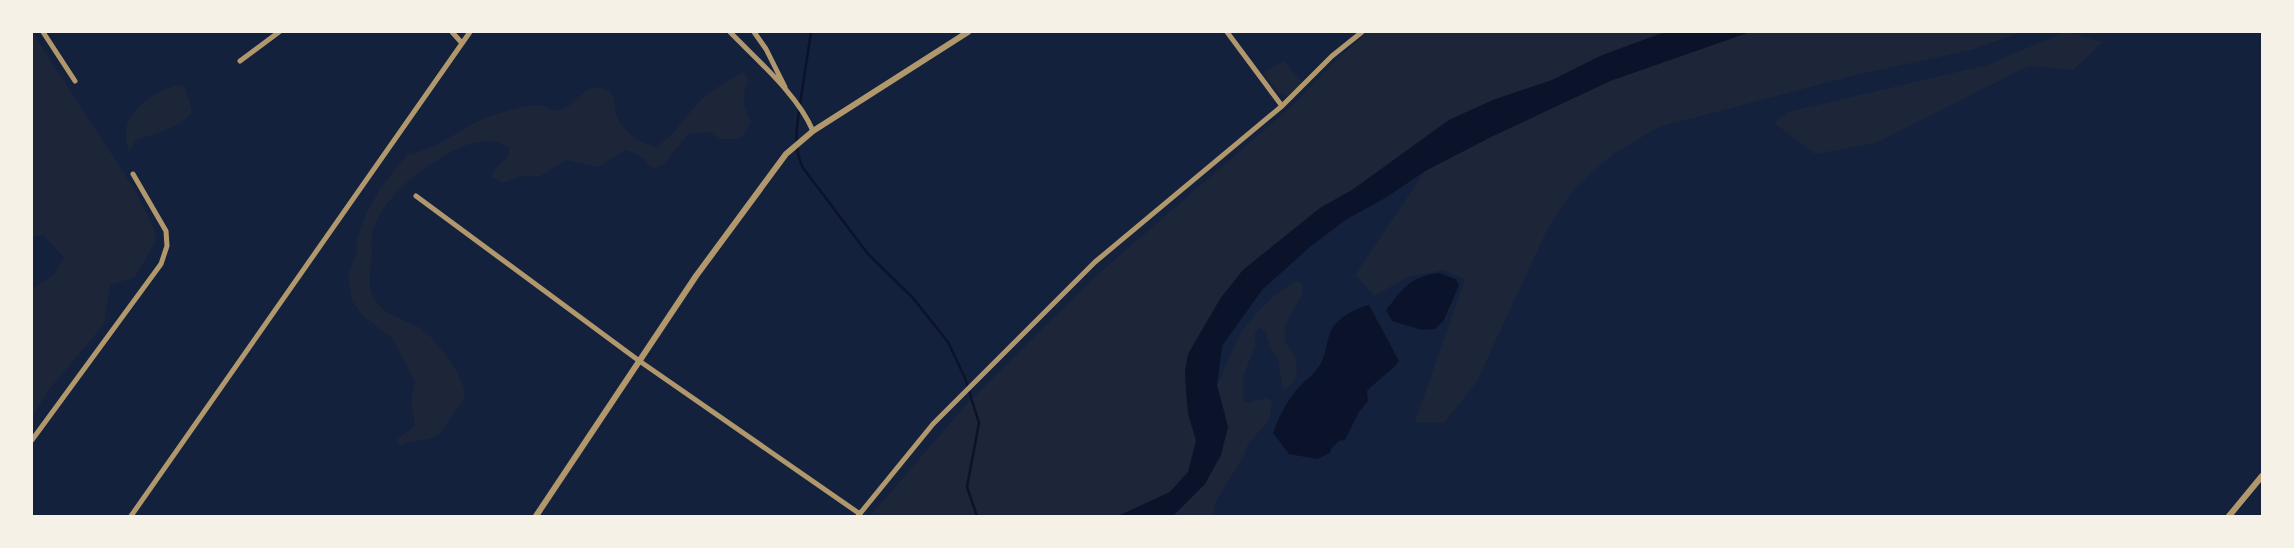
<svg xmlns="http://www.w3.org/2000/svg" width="2294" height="548" font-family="Arial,sans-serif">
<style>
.green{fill:#1d2539}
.water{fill:#0b132b}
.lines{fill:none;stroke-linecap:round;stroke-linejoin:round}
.stream{stroke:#0b132b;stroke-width:2.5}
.minor{stroke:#b1986c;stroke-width:5}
.tertiary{stroke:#b1986c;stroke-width:6}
</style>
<rect width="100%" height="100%" fill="#14213d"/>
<path class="green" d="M 32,32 L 135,190 L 156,233 L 154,244 L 135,277 L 110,285 L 104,324 L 48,391 L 32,417 L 32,290 L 55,273 L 64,258 L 43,235 L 32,237 Z
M 1368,32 L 1665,32 L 1600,56 L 1552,80 L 1493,100 L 1449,120 L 1352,190 L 1320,208 L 1243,270 L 1220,299 L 1185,371 L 1188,413 L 1196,441 L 1188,472 L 1170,492 L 1118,516 L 870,516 L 966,405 L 1096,276 L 1293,105 L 1337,59 Z
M 1750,32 L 2021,32 L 1971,50 L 1860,74 L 1659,127 L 1613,154 L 1575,188 L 1548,228 L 1476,383 L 1444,423 L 1415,422 L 1465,279 L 1443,270 L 1408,277 L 1374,296 L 1355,275 L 1425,171 L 1491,137 L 1610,81 Z
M 2065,32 L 2103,42 L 2073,70 L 2029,66 L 1876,143 L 1815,154 L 1774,123 L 1788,112 L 1987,65 Z
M 1284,61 L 1301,81 L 1300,86 L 1287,96 L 1279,93 L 1264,75 L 1265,71 Z
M 744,72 L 748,80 C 742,94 742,108 751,121 L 744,135 L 736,139 L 720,139 L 709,132 L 688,134 L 665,163 L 656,168 L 650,167 C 645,157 635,153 625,150 L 598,167 L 566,160 L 540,176 L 521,176 L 503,183 L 492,177 C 493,162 511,163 509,148 C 491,135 467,143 449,153 C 419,170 387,194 374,227 C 369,239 373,252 371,264 C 368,280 368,297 382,308 C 392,317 408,321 420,328 C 434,337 469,380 464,398 C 463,402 457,408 455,411 C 448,420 446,430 436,436 C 428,441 411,440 400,445 L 396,440 L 415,426 L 411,400 L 415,382 L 392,338 L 363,316 L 352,301 L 348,276 L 357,251 L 357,238 L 366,214 L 381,187 L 407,155 C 443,148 466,122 500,113 C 510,111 526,105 536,105 C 546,104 550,113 561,110 C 576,105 584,84 602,88 C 617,92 613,103 616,114 C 620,129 642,145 656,147 C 674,136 684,118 698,103 C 712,89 727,81 744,72 Z
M 179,85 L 185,87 L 192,111 C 183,128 153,134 136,140 L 130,151 L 132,157 C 111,121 146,93 179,85 Z
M 1295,281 L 1302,283 C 1308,299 1282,315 1285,338 C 1286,344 1290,348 1293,353 C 1300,365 1298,386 1283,389 L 1278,359 L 1271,349 L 1265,330 L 1259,328 L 1255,333 L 1255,346 L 1243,377 L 1243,400 L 1248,403 L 1266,398 L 1272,401 L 1269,420 L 1248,444 L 1244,456 L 1216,501 L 1212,516 L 1173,516 L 1205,484 L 1228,427 L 1217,385 L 1241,332 L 1257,312 L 1274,296 Z"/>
<path class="water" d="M 1665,32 L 1750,32 L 1610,81 L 1491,137 L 1425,171 L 1387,197 L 1347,219 L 1311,246 L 1262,290 L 1222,346 L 1217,385 L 1228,427 L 1221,455 L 1205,484 L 1173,516 L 1118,516 L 1170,492 L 1188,472 L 1196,441 L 1188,413 L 1186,390 L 1185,371 L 1188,354 L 1220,299 L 1243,270 L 1320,208 L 1352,190 L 1449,120 L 1493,100 L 1552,80 L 1600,56 Z
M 1439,273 L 1456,279 L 1459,285 L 1444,320 L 1435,329 L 1422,330 L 1392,321 L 1386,310 C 1404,288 1409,277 1439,273 Z
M 1369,305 L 1399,361 C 1390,373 1378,379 1367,391 L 1368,401 L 1359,412 L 1345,440 L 1339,441 L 1331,449 L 1330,453 L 1317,459 L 1289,454 L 1273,433 C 1280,415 1288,397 1303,383 C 1311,376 1316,372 1321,363 C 1327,353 1326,335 1336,323 C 1344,315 1359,307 1369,305 Z"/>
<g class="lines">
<path class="stream" d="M 800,104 L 811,32
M 799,111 C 796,131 794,150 803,168 L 868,254 L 913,298 L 948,342 L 965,378 L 979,423 L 967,487 L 977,516"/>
<path class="minor" d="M 43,32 L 75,81
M 452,32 L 461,42
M 730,32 C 757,60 798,95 813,131
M 754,32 L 766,49 L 785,87
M 1227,32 L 1282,106
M 240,61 L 279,32
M 416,196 L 638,360 L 860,514
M 32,440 L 161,264 L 167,246 L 166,231 L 133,174
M 131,516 L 470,32
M 858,516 L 933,424 L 1095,262 L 1282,106 L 1332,56 L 1362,32"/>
<path class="tertiary" d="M 536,516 L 696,276 L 786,154 L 813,131 L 968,32
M 2229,516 L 2262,476"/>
</g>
<rect width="2294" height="548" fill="none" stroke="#f6f1e7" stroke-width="66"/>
</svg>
